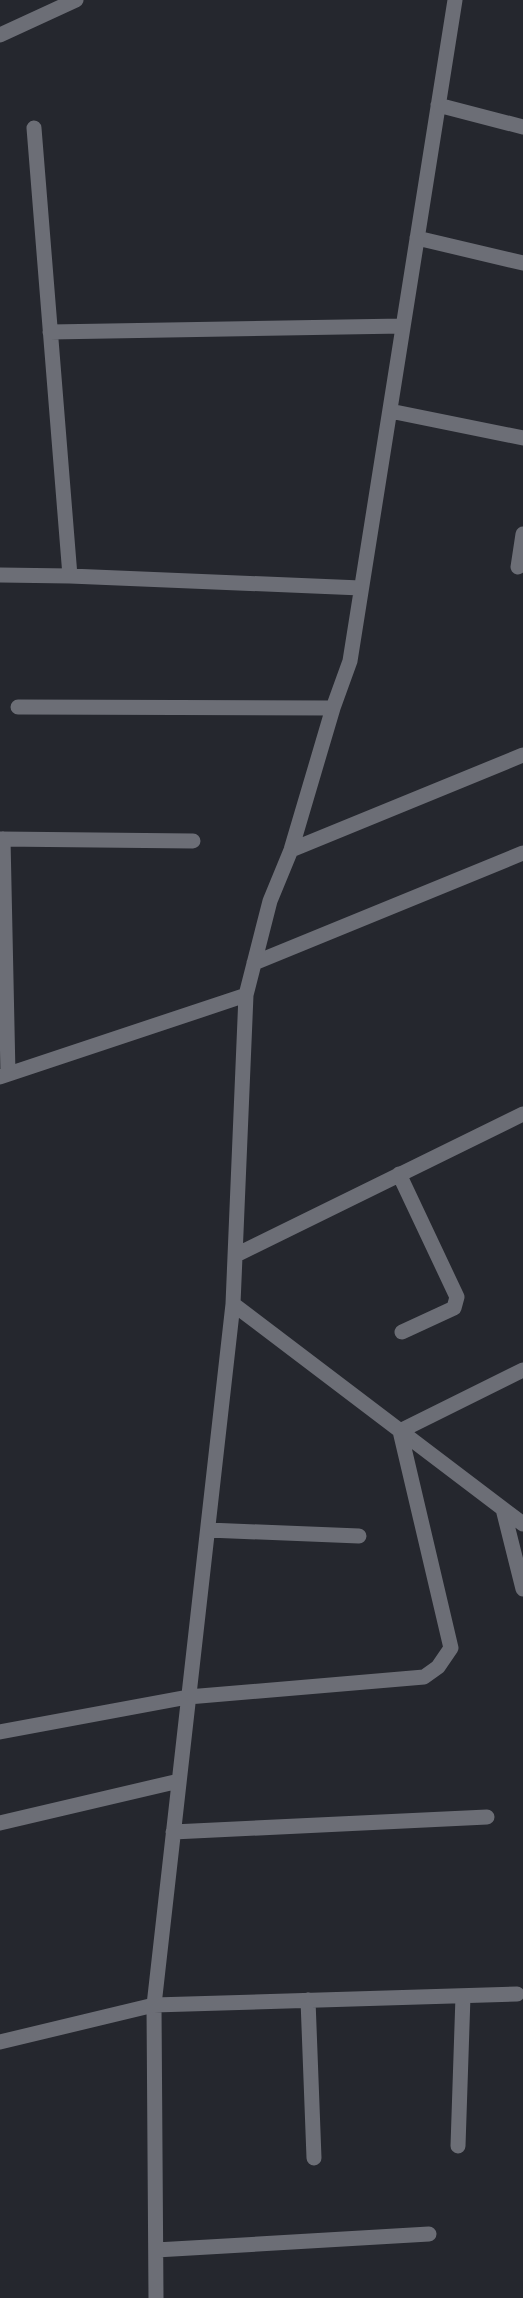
<svg xmlns="http://www.w3.org/2000/svg" width="523" height="2298" font-family="'Sofia Sans Condensed',sans-serif">
<style>
.lines{fill:none;stroke-linecap:round;stroke-linejoin:round}
.minor{stroke:#6c6e76;stroke-width:15}
</style>
<rect width="100%" height="100%" fill="#25272e"/>
<g class="lines">
<path class="minor" d="M 0,35 L 76,0
M 438,105 L 523,127
M 34,128 L 70,576
M 417,238 L 523,263
M 50,332 L 403,326
M 390,411 L 523,438
M 518,567 L 523,534
M 0,575 L 70,576 L 361,588
M 18,707 L 333,708
M 0,839 L 193,841
M 3,839 L 8,1074
M 291,850 L 523,755
M 254,963 L 523,853
M 0,1077 L 246,995
M 399,1174 L 457,1297 L 454,1308 L 402,1332
M 236,1255 L 523,1114
M 233,1304 L 523,1524
M 503,1509 L 523,1589
M 208,1530 L 359,1536
M 0,1732 L 188,1697 L 424,1677 L 438,1667 L 451,1648 L 400,1431 L 523,1370
M 0,1823 L 179,1781
M 173,1832 L 487,1817
M 308,2000 L 314,2158
M 0,2042 L 154,2005 L 517,1994
M 458,2146 L 463,1996
M 156,2250 L 429,2234
M 156,2298 L 154,2005 L 233,1304 L 246,995 L 270,901 L 291,850 L 333,708 L 350,661 L 455,0"/>
</g>
</svg>
